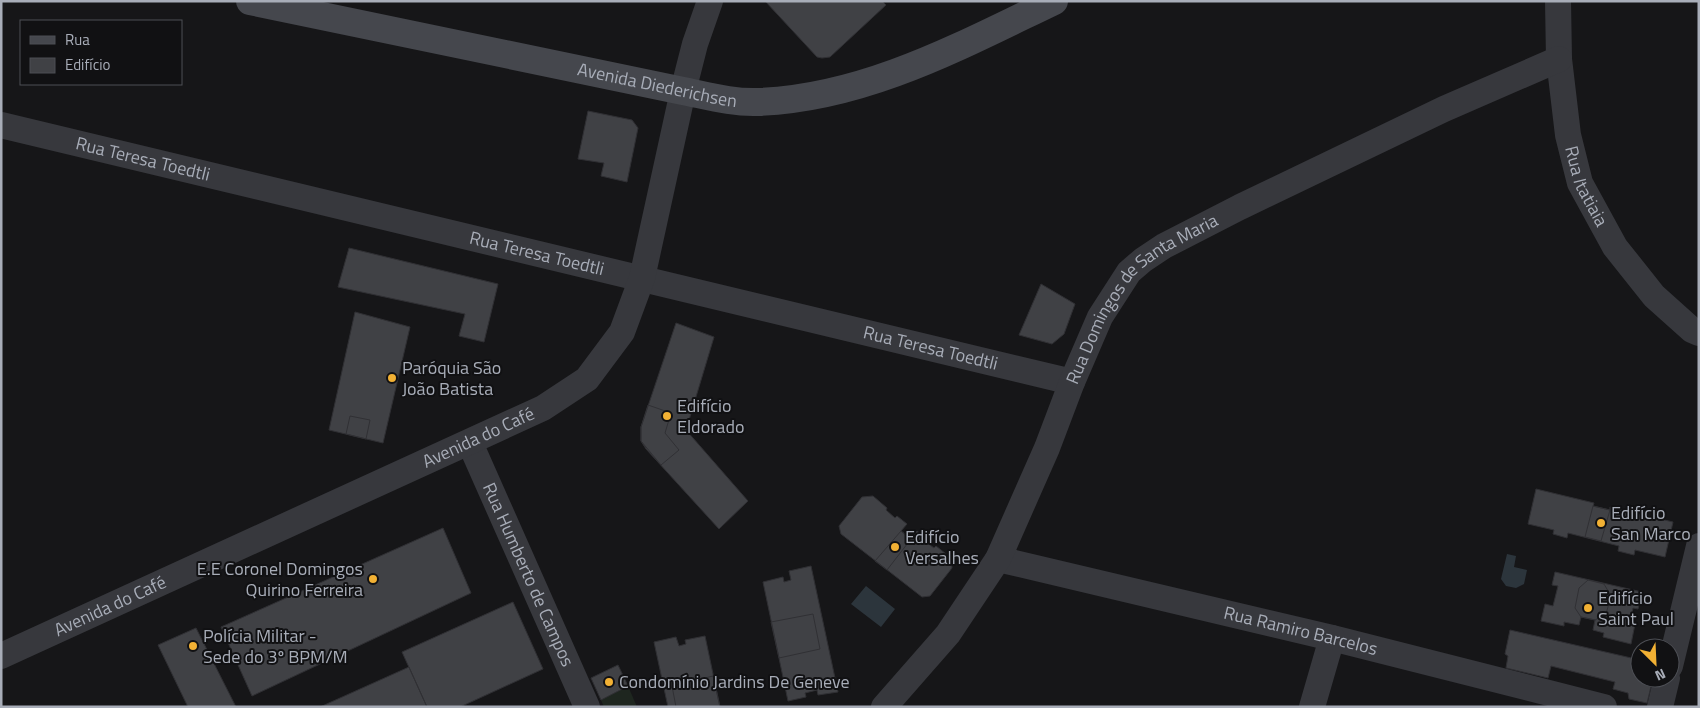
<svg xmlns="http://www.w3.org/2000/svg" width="1700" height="708" font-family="'Titillium Web',sans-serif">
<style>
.green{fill:#1e261f}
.water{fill:#2c353c}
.building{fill:#404145;stroke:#303034}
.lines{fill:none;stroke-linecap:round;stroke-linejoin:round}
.street{stroke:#37383d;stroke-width:26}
.secondary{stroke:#45474d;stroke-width:28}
.poi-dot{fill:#f2b134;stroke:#111113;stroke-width:2}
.labels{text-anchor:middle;stroke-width:4;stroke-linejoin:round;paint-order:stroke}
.street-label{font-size:18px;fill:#a8adb8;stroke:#111113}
.poi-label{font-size:18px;fill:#a8adb8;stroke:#111113;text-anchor:start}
</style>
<rect width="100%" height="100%" fill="#161618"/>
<path class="green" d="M 628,686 L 637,707 L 604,707 L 601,700 Z"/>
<path class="water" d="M 1507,554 L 1516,556 L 1514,567 L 1527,570 L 1524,584 L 1516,588 L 1506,586 L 1501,579 Z
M 866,586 L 895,609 L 881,627 L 851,604 Z"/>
<path class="building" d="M 765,1 L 882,1 L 886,5 L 830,57 L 822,58 L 817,57 Z
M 588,111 L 632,120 L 638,128 L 627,182 L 601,176 L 604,163 L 578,159 Z
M 349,248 L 498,284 L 484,342 L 459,336 L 465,314 L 338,287 Z
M 1041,284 L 1075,304 L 1064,334 L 1052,344 L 1019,335 Z
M 355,312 L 410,327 L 383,443 L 329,430 Z
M 676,323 L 714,337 L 686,430 L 748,501 L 719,529 L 646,449 L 641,441 L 641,427 Z
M 648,405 L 671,413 L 665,433 L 679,450 L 661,465 L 641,441 L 641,427 Z
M 350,416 L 370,420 L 366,439 L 346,434 Z
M 1536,489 L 1594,503 L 1593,506 L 1610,510 L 1610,507 L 1673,522 L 1665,557 L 1635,550 L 1634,555 L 1618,551 L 1619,546 L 1568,533 L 1567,538 L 1553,534 L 1554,530 L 1528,524 Z
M 873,496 L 887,508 L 886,510 L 895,518 L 897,516 L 907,524 L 901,531 L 911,539 L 917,531 L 928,540 L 926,542 L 934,548 L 936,546 L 951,558 L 952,568 L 930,596 L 922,597 L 841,534 L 839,526 L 862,497 Z
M 1593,506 L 1610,510 L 1601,541 L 1585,537 Z
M 443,528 L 471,593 L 252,696 L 221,627 Z
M 901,531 L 911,539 L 887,570 L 875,561 Z
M 811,566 L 838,692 L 818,695 L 817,690 L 805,693 L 806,697 L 788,701 L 763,582 L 783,577 L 784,582 L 791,580 L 789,571 Z
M 1555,572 L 1642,592 L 1638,609 L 1633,608 L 1630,623 L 1635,624 L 1631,644 L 1603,637 L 1604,633 L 1593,630 L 1595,620 L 1581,617 L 1579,625 L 1564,622 L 1564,626 L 1541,621 L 1545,604 L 1553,606 L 1558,586 L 1552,585 Z
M 1588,580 L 1604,584 L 1611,596 L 1606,614 L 1595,620 L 1581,617 L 1575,608 L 1579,588 Z
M 513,602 L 543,669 L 460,707 L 427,707 L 402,652 Z
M 813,614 L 820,649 L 779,658 L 771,622 Z
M 196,628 L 236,707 L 188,707 L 158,645 Z
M 1510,630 L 1640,660 L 1640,678 L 1653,678 L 1647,703 L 1629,699 L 1628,693 L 1613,689 L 1615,682 L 1551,666 L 1548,678 L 1506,668 L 1508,656 L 1505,654 Z
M 705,636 L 720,707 L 668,707 L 654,642 L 676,637 L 679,646 L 686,644 L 685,640 Z
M 618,665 L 628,686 L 601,700 L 591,678 Z
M 409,667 L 427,707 L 320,707 Z
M 713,676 L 720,707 L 676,707 L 672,686 Z"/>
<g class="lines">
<g class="street">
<path id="s1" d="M 1558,1 L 1559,59 L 1568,135 L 1580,183 L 1615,247 L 1654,296 L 1692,330 L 1699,333"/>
<path id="s2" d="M 1,125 L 1072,382"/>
<path id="s3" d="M 470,443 L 587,707"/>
<path id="s4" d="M 998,559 L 1332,638 L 1604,707"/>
<path id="s5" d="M 1,656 L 543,408 L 587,379 L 622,332 L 642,278 L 683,91 L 695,44 L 710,1"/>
<path d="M 1670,666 L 1699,546"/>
<path id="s6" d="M 884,707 L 948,634 L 998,559 L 1047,448 L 1072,382 L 1100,317 L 1129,272 L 1143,260 L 1164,246 L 1240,207 L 1444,109 L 1559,59"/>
<path d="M 1312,707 L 1332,638"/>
<path d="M 1660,707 L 1667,678"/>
</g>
<path class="secondary" id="s7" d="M 250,1 L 683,91 C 708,96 733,103 758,102 C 865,98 960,46 1054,1"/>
</g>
<g class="poi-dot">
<circle cx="392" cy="378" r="5"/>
<circle cx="667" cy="416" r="5"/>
<circle cx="1601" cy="523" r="5"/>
<circle cx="895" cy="547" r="5"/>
<circle cx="373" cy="579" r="5"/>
<circle cx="1588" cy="608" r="5"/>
<circle cx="193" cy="646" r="5"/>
<circle cx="609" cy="682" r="5"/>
</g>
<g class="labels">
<g class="street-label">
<text dy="6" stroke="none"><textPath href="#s7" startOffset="416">Avenida Diederichsen</textPath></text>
<text dy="6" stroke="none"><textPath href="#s2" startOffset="146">Rua Teresa Toedtli</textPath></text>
<text dy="6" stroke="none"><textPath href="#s1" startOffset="189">Rua Itatiaia</textPath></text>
<text dy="6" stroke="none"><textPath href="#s2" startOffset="551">Rua Teresa Toedtli</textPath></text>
<text dy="6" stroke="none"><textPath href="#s6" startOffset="492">Rua Domingos de Santa Maria</textPath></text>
<text dy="6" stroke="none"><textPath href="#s2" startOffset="956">Rua Teresa Toedtli</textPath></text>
<text dy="6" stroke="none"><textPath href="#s5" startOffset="525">Avenida do Café</textPath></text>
<text dy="6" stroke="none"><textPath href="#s3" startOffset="144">Rua Humberto de Campos</textPath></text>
<text dy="6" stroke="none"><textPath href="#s5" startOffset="120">Avenida do Café</textPath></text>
<text dy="6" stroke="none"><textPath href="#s4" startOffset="311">Rua Ramiro Barcelos</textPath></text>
</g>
<g class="poi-label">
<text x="402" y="374">Paróquia São<tspan x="402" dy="21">João Batista</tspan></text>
<text x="677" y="412">Edifício<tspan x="677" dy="21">Eldorado</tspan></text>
<text x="1611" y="519">Edifício<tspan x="1611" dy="21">San Marco</tspan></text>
<text x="905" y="543">Edifício<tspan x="905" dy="21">Versalhes</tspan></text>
<text x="363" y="575" text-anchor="end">E.E Coronel Domingos<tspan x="363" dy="21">Quirino Ferreira</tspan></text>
<text x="1598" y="604">Edifício<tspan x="1598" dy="21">Saint Paul</tspan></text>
<text x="203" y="642">Polícia Militar -<tspan x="203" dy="21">Sede do 3º BPM/M</tspan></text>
<text x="619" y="688">Condomínio Jardins De Geneve</text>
</g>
</g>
<rect width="1700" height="708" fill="none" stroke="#a8adb8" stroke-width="5"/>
<rect x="20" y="20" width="162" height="65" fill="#111113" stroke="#4d4f55"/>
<rect x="30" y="36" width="25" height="8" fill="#45474d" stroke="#4d4f55"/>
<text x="65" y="45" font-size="15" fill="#a8adb8">Rua</text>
<rect x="30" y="58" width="25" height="15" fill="#404145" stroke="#4d4f55"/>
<text x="65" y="70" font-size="15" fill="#a8adb8">Edifício</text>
<g transform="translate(1655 663) rotate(156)"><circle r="24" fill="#111113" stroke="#4d4f55"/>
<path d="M0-4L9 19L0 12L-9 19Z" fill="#f2b134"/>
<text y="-8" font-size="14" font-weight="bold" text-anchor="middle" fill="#a8adb8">N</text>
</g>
</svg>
